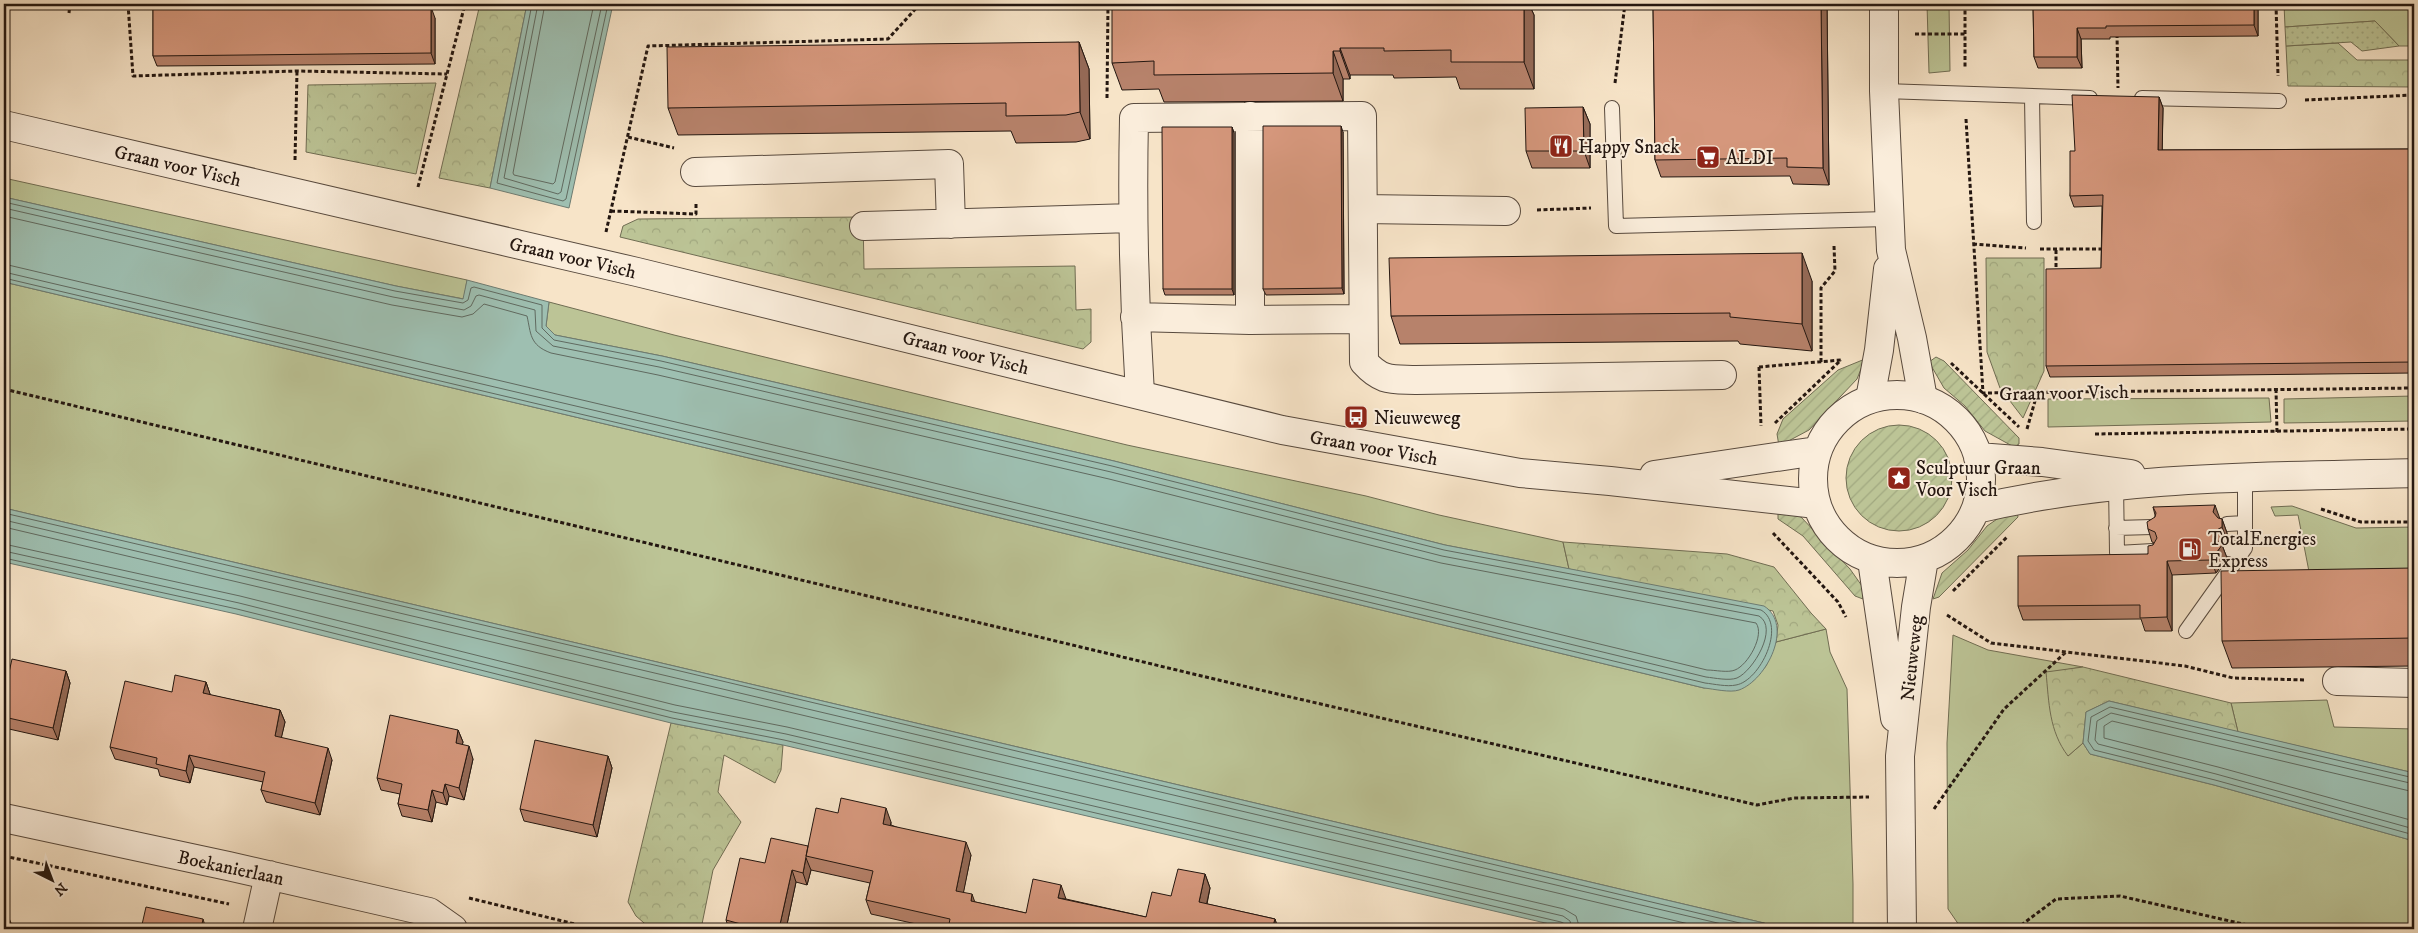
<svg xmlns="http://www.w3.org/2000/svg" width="2418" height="933" font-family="'IM FELL DW Pica',serif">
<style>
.grass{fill:#bcc496;stroke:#706d53}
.forest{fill:url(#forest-crowns);stroke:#706d53}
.park{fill:url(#park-dots);stroke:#706d53}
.garden{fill:url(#garden-furrows);stroke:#706d53}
.water{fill:#9ebfb1;stroke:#6d7b71}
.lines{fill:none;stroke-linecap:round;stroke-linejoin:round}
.shore{stroke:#606a60;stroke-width:1}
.service-casing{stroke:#584a3e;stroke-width:16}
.minor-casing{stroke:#584a3e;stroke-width:30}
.tertiary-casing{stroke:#584a3e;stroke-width:30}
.path{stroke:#231610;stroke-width:3;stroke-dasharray:4 2.5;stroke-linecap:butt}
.service{stroke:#faeddb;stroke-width:14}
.minor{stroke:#faeddb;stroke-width:28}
.tertiary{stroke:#faeddb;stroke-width:28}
.wall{fill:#b7826b;stroke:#231610}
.shaded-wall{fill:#956a57;stroke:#231610}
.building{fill:#d5977c;stroke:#231610}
.labels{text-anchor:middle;stroke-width:4;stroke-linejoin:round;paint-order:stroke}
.poi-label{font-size:19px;fill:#231610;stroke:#faeddb;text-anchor:start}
.street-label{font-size:19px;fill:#231610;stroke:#faeddb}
</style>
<defs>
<pattern id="forest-crowns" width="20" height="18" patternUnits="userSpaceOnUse" patternTransform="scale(1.25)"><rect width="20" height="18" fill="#bcc496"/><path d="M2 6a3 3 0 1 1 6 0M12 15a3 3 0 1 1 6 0" fill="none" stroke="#a1a880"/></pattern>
<pattern id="park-dots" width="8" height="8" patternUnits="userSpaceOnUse" patternTransform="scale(1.25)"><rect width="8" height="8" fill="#bcc496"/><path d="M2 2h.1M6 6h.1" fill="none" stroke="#a1a880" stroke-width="1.8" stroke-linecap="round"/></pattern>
<pattern id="garden-furrows" width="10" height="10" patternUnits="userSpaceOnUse" patternTransform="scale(1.25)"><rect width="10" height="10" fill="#bcc496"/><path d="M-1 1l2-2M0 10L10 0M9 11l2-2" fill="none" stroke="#a1a880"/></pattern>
</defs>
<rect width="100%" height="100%" fill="#f7e4c8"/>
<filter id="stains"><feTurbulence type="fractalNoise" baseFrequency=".004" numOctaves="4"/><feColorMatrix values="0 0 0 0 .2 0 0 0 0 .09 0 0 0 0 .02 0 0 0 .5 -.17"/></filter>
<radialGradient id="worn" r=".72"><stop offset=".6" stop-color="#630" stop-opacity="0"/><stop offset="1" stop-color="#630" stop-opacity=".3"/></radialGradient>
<path class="grass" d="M 1927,4 L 1949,4 L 1950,71 L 1929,73 Z
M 2284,4 L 2414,4 L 2414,46 L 2399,46 L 2375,21 L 2285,27 Z
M 4,178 L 467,280 L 464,299 L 396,286 L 4,197 Z
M 4,282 L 897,493 L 1704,688 L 1753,681 L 1766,666 L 1776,642 L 1826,629 L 1830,652 L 1847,689 L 1853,884 L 1853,929 L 1776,929 L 1764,923 L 4,508 Z
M 549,302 L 674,335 L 1127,445 L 1366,496 L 1439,515 L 1563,542 L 1569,569 L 1445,545 L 1114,461 L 662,356 L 555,335 L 546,326 Z
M 2414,396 L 2414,421 L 2284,423 L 2284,399 Z
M 2269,398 L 2271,422 L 2048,427 L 2048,399 Z
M 2292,506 L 2356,528 L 2414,527 L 2414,588 L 2312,587 L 2298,515 L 2275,516 L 2271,507 Z
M 1953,635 L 1988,650 L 2083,667 L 2046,673 L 2068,756 L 2083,743 L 2090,754 L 2214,785 L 2414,841 L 2414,929 L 1967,929 L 1959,925 L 1948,909 L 1947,743 Z
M 2327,700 L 2334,727 L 2414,729 L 2414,773 L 2238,732 L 2231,703 Z"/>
<path class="forest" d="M 480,4 L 527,4 L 490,188 L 439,178 Z
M 2338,43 L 2357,60 L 2414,60 L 2414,87 L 2288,86 L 2286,46 Z
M 436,83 L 416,174 L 306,152 L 308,85 Z
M 863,217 L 864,269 L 1075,266 L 1076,310 L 1091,309 L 1091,342 L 1083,349 L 620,237 L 623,226 L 638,219 Z
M 1986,258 L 2044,258 L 2044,371 L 2023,418 L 2000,388 L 1987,352 Z
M 1563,542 L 1727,554 L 1774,567 L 1811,613 L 1826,629 L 1776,642 L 1778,625 L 1773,611 L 1569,569 Z
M 2083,667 L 2231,703 L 2238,732 L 2109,701 L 2086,712 L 2083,743 L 2068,756 C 2049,731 2049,703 2046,672 Z
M 671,723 L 783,745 L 781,770 L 775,783 L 724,755 L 718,792 L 741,822 L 713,870 L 701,929 L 651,929 L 636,916 L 628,902 Z"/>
<path class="park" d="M 2375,21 L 2399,46 L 2362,51 L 2351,42 L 2286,46 L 2285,27 Z"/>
<path class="garden" d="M 1936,357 L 1944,361 L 2019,438 L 2019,444 L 2014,447 L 1985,431 L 1965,406 L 1944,388 L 1929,362 Z
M 1865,359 L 1857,379 L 1809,430 L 1779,446 L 1777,434 L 1783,419 L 1838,370 Z
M1846 478a53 53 0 1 1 106 0a53 53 0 1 1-106 0Z
M 1778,511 L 1801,517 L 1850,569 L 1862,586 L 1863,599 L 1855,596 L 1803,536 L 1778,519 Z
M 2017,511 L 2018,517 L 1939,597 L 1933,599 L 1942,573 L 1968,550 L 1987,526 L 2003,515 Z"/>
<path class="water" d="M 527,4 L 613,4 L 569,208 L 490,188 Z
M 4,197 L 396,286 L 463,299 L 467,280 L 549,302 L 546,326 L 555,335 L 662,356 L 1114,461 L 1445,545 L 1764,606 C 1794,625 1767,680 1739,690 C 1730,693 1714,689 1704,688 L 897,493 L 4,282 Z
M 4,508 L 1764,923 L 1776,929 L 1571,929 L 783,745 L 671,723 L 236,614 L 4,562 Z
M 2109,701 L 2414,773 L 2414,841 L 2214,785 L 2090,754 L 2083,743 L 2086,712 Z"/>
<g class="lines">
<path class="shore" d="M 532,4 L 497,183 L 563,201 L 566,199 L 608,4
M 538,4 L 504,178 L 558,194 L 561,192 L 602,4
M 545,4 L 513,173 L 514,175 L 553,184 L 555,182 L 594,4
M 4,202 L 395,291 L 463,303 L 468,300 L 471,288 L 474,287 L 542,305 L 542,328 L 554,340 L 661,361 L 1112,466 L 1444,550 L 1761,610 C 1787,625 1760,681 1736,685 C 1727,687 1714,684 1705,683 L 898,489 L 4,278
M 4,208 L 393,297 L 464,310 L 471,306 L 476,296 L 479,295 L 535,310 L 536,331 L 553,346 L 659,367 L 1111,472 L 1442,556 L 1759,616 C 1779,628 1753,671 1737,678 C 1729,681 1715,678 1706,677 L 900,482 L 4,272
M 4,216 L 392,305 L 462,317 L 473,314 L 484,304 L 527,316 C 531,333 529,345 551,353 L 658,375 L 1109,479 L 1441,563 L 1756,623 C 1765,635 1748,665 1735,670 C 1728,673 1715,670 1707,670 L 901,475 L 4,264
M 4,513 L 680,671 L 1765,929
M 4,520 L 1743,929
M 4,527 L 1710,929
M 4,544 L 240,596 L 675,705 L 787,727 L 1564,909 L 1576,916 L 1580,929
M 4,551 L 239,603 L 673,712 L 786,734 L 1563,916 L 1570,921 L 1572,929
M 4,558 L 237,609 L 672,718 L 784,740 L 1561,922 L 1565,924 L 1566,929
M 2414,778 L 2110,707 L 2091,717 L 2088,741 L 2094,750 L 2215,780 L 2414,835
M 2414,784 L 2111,713 L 2097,721 L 2095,740 L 2098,744 L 2216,774 L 2414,829
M 2414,792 L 2112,721 L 2104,726 L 2104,738 L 2218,767 L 2414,821"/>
<g class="service-casing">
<path id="service" d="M 1884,91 L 2090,98
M 2032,97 L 2034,222
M 2142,98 L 2279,101
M 1612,108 L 1616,226 L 1888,219
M 2116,483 L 2117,553 L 2153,551
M 2227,524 L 2245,523
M 2116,528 L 2152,527
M 2227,549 L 2245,548 L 2245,477
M 2186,631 L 2245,548"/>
</g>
<g class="minor-casing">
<path id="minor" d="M 1884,4 L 1884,91 L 1891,250 L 1912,338 L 1923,399
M 1250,116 L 1250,320
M 695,172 L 949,164 L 951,224
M 1363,209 L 1506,211
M 864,226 L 1132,218
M 1135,317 L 1250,320 L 1362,319
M 1140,394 C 1134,301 1132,210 1134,118 L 1362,116 L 1364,362 C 1382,382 1392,379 1416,380 L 1722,375
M 1870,399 L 1879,350 L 1888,269
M 2337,681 L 2414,683
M 4,818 L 228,866 L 429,912 L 453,929
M 257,929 L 269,875"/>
</g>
<g class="tertiary-casing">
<path id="tertiary" d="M 4,125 L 637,272 L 1282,430 L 1520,473 L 1610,481 L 1816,504
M1813 479a84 84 0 1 1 168 0a84 84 0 1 1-168 0Z
M 1978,457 L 2042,462 L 2131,474
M 1654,475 L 1817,451
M 1976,509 C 2120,475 2267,477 2414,473
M 1872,560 L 1895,718
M 1902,929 L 1900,756 L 1916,607 L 1924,559"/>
</g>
<path class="path" d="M 128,4 L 133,76 L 297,71 L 447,74
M 1965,4 L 1965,68
M 2276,4 L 2278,76
M 69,13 L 70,4
M 1915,34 L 1965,34
M 2117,34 L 2118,88
M 1615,83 L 1625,4
M 1107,98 L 1108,4
M 2305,100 L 2414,95
M 1966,119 L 1983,393 L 2414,388
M 628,137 L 674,148
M 295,160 L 297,71
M 418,187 L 465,4
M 1537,210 L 1591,208
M 611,211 L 696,214 L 696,204
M 606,232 L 648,46 L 888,39 L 920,4 L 928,4
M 1973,244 L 2026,248
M 2040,249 L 2104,249
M 2056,250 L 2056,272
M 1821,362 L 1821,288 L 1835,271 L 1834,246
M 1951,363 L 2019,427
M 1759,367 L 1841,360
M 1759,367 L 1761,426
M 4,389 L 1256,689 L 1757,805 L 1794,798 L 1869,797
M 2276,389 L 2277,433
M 1775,423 L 1841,360
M 2027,429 L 2037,394
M 2095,434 L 2414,429
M 2321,509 L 2361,522 L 2414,522
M 1773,533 L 1838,602 L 1846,617
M 1953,591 L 2007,537
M 1947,615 L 1991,643 L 2185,666 L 2233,678 L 2305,680
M 1934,809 L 2004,709 L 2066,652
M 4,856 L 229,904
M 469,898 L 595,929
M 2016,929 L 2056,899 L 2120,896 L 2265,929"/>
<use href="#service" class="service"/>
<use href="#minor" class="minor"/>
<use href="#tertiary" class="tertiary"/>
</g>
<path class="wall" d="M 153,4 L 414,4 L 435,18 L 435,64 L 157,66 L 153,56 Z
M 1524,4 L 1529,4 L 1534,15 L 1534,89 L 1460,89 L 1456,77 L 1394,78 L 1393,75 L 1350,75 L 1350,79 L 1343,79 L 1343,101 L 1164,102 L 1159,89 L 1122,90 L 1112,63 Z
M 1653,4 L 1827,4 L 1829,185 L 1793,184 L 1790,176 L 1661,177 L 1655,160 Z
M 2033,4 L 2258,4 L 2258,36 L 2110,37 L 2110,39 L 2081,39 L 2082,68 L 2038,68 L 2034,57 Z
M 1079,42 L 1089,69 L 1090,139 L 1076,142 L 1016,143 L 1011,131 L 678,135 L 668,108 Z
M 2159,97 L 2163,108 L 2162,150 L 2414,149 L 2414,373 L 2050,377 L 2046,366 L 2101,268 L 2102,206 L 2074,207 L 2070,196 L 2075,151 Z
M 1583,107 L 1590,124 L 1590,168 L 1532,168 L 1526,151 Z
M 1232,127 L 1234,133 L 1234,295 L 1165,295 L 1163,289 Z
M 1343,132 L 1344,294 L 1266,295 L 1263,289 Z
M 1812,281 L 1812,351 L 1740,344 L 1738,341 L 1400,344 L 1391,316 Z
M 2153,507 L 2222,519 L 2227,533 L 2227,540 L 2221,544 L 2222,545 L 2227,558 L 2216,573 L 2172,575 L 2172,631 L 2145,631 L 2141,619 L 2023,620 L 2018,606 L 2148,554 L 2154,543 L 2152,542 L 2148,529 L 2155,517 L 2155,515 Z
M 2414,568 L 2414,666 L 2232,668 L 2222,641 Z
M 66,671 L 70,683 L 58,740 L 9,729 L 6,745 L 4,745 L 4,695 Z
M 206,682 L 210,694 L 210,695 L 280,710 L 285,722 L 281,738 L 332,760 L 320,815 L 266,802 L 261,790 L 263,782 L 194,767 L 190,783 L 160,776 L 158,769 L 115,759 L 110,747 L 172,692 Z
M 458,730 L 463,742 L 462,745 L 473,759 L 464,800 L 449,796 L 447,805 L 436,802 L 432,822 L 402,816 L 398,804 L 400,794 L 381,790 L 377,778 Z
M 608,756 L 612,768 L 597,837 L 524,821 L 520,809 Z
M 838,813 L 891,822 L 891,825 L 971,855 L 963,893 L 975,902 L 1026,913 L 1066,899 L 1146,917 L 1171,896 L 1205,874 L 1210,888 L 1207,904 L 1275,919 L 1278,929 L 939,929 L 871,914 L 866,900 L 870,883 L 811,870 L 807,885 L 796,882 L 786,929 L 729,929 L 726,920 L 808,846 Z"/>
<path class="shaded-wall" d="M 1524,4 L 1529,4 L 1534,15 L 1534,89 L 1524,62 Z
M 1821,4 L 1827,4 L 1829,185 L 1823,168 Z
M 2254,4 L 2258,4 L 2258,36 L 2254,25 Z
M 431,7 L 435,18 L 435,64 L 431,53 Z
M 2077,28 L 2081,39 L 2082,68 L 2077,57 Z
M 1079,42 L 1089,69 L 1090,139 L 1080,112 Z
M 1340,48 L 1350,75 L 1350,79 L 1340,51 Z
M 1333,51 L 1343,79 L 1343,101 L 1333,73 Z
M 2159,97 L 2163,108 L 2162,161 L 2158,150 Z
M 1583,107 L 1590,124 L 1590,168 L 1584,151 Z
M 1341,126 L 1343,132 L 1344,294 L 1342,288 Z
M 1232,127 L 1234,133 L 1234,295 L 1232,289 Z
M 1802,253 L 1812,281 L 1812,351 L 1802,324 Z
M 2215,505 L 2220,519 L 2218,525 L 2213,512 Z
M 2222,519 L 2227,533 L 2227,540 L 2222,527 Z
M 2215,531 L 2219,545 L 2218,550 L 2213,537 Z
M 2222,545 L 2227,558 L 2216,573 L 2211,560 Z
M 2167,561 L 2172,575 L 2172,631 L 2167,617 Z
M 66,671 L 70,683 L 58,740 L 53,728 Z
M 206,682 L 210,694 L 208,705 L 203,693 Z
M 280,710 L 285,722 L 279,748 L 275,736 Z
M 4,717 L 9,729 L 6,745 L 4,740 Z
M 458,730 L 463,742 L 460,755 L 456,743 Z
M 469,746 L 473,759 L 464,800 L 459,788 Z
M 328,748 L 332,760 L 320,815 L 315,803 Z
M 189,755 L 194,767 L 190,783 L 186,771 Z
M 608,756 L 612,768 L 597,837 L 593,825 Z
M 445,784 L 449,796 L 447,805 L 443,793 Z
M 432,790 L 436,802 L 432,822 L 428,810 Z
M 886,808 L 891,822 L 888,837 L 883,824 Z
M 966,842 L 971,855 L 961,905 L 956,891 Z
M 806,858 L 811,870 L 807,885 L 803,873 Z
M 792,870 L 796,882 L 786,929 L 779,929 Z
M 1205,874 L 1210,888 L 1204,916 L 1199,902 Z
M 1061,885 L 1066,899 L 1058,898 Z
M 972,894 L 977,908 L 971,901 Z
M 6,911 L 11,923 L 9,929 L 4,923 Z
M 203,919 L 206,929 L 201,929 Z
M 1275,919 L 1278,929 L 1272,929 Z"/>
<path class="building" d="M 153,4 L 412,4 L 431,7 L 431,53 L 153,56 Z
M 1112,4 L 1524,4 L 1524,62 L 1451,62 L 1451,50 L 1384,51 L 1384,48 L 1340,48 L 1340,51 L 1333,51 L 1333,73 L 1154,75 L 1154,61 L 1112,63 Z
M 1653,4 L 1821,4 L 1823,168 L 1787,167 L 1787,158 L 1655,160 Z
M 2033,4 L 2254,4 L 2254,25 L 2106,26 L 2106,28 L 2077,28 L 2077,57 L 2034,57 Z
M 1079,42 L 1080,112 L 1066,115 L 1006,116 L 1006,103 L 668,108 L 667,47 Z
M 2072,95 L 2159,97 L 2158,150 L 2414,149 L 2414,362 L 2046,366 L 2046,269 L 2101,268 L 2103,195 L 2070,196 L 2070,151 L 2075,151 Z
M 1583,107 L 1584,151 L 1526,151 L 1525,108 Z
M 1263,126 L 1341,126 L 1342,288 L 1263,289 Z
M 1162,127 L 1232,127 L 1232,289 L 1163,289 Z
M 1802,253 L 1802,324 L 1730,317 L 1730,313 L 1391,316 L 1389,258 Z
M 2215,505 L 2213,512 L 2218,518 L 2222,519 L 2222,527 L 2215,531 L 2213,537 L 2215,541 L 2222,545 L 2211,560 L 2167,561 L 2167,617 L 2140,618 L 2140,605 L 2018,606 L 2018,556 L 2148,554 L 2148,546 L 2153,545 L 2157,538 L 2155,532 L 2148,529 L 2147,522 L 2155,517 L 2156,513 L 2153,507 Z
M 2414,568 L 2414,638 L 2222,641 L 2221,571 Z
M 12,659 L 66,671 L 53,728 L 4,717 L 4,720 L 4,695 Z
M 175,675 L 206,682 L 203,693 L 280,710 L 275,736 L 328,748 L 315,803 L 261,790 L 265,772 L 189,755 L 186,771 L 156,764 L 157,758 L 110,747 L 125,681 L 172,692 Z
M 390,715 L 458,730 L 456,743 L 469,746 L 459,788 L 445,784 L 443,793 L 432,790 L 428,810 L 398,804 L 402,784 L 377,778 Z
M 535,740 L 608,756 L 593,825 L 520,809 Z
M 841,798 L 886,808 L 883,824 L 966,842 L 956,891 L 972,894 L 971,901 L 1026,913 L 1033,879 L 1061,885 L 1058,898 L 1146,917 L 1152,892 L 1171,896 L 1178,869 L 1205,874 L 1199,902 L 1275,919 L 1272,929 L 948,929 L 950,919 L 866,900 L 873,871 L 806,856 L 816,808 L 838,813 Z
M 771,838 L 808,846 L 803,873 L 792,870 L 779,929 L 751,929 L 752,927 L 726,920 L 740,858 L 765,863 Z
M 146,907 L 203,919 L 201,929 L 141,929 Z
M 4,910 L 6,911 L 4,923 Z
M 4,924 L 28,929 L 4,929 Z"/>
<defs>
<g id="restaurant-square" transform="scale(1.25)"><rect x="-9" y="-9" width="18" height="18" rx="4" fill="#8f2418" stroke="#faeddb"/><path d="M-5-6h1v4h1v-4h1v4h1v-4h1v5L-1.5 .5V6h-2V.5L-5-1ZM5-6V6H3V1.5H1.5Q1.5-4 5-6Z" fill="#fff"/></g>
<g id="supermarket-square" transform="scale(1.25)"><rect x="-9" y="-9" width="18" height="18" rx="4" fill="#8f2418" stroke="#faeddb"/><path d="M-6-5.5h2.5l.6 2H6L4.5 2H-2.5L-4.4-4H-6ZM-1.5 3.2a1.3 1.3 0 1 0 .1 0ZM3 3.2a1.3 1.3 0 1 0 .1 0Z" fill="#fff"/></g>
<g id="bus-square" transform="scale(1.25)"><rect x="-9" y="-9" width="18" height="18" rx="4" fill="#8f2418" stroke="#faeddb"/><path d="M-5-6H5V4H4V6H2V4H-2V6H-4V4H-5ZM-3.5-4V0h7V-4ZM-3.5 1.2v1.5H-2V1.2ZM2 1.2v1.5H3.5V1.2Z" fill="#fff"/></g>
<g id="sight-square" transform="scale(1.25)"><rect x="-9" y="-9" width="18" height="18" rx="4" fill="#8f2418" stroke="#faeddb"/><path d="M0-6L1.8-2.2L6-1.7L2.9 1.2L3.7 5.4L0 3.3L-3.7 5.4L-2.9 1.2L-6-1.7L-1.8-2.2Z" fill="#fff"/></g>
<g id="fuel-square" transform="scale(1.25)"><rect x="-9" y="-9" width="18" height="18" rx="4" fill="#8f2418" stroke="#faeddb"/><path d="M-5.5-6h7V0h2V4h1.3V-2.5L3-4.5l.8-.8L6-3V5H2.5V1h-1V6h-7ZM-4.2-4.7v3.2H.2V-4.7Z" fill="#fff"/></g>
</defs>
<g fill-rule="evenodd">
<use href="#restaurant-square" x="1561" y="146"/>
<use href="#supermarket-square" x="1708" y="157"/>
<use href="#bus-square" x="1356" y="417"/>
<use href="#sight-square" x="1899" y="478"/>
<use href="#fuel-square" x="2190" y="549"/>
</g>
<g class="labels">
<g class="poi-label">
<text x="1578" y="153">Happy Snack</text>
<text x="1726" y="164">ALDI</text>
<text x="1374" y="424">Nieuweweg</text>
<text x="1916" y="474">Sculptuur Graan<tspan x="1916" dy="22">Voor Visch</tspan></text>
<text x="2208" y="545">TotalEnergies<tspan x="2208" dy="22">Express</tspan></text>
</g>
<g class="street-label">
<text transform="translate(178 165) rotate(13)" y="7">Graan voor Visch</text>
<text transform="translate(573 257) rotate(13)" y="7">Graan voor Visch</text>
<text transform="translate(966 352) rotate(14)" y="7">Graan voor Visch</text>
<text transform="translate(2064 392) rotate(-1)" y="7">Graan voor Visch</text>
<text transform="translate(1374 447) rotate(10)" y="7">Graan voor Visch</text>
<text transform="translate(1911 658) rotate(-84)" y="7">Nieuweweg</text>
<text transform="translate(231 867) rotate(12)" y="7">Boekanierlaan</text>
</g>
</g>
<rect width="2418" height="933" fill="none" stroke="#f7e4c8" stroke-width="20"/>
<rect x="5" y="5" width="2408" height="923" fill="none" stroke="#231610" stroke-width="2.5"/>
<rect x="10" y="10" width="2398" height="913" fill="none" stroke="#231610"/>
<g transform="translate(52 880) rotate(138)" stroke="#faeddb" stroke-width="4" paint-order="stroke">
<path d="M0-4L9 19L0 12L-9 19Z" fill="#231610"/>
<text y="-8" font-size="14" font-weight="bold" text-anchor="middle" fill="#231610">N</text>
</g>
<rect width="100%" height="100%" filter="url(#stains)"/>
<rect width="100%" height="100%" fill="url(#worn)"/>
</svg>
